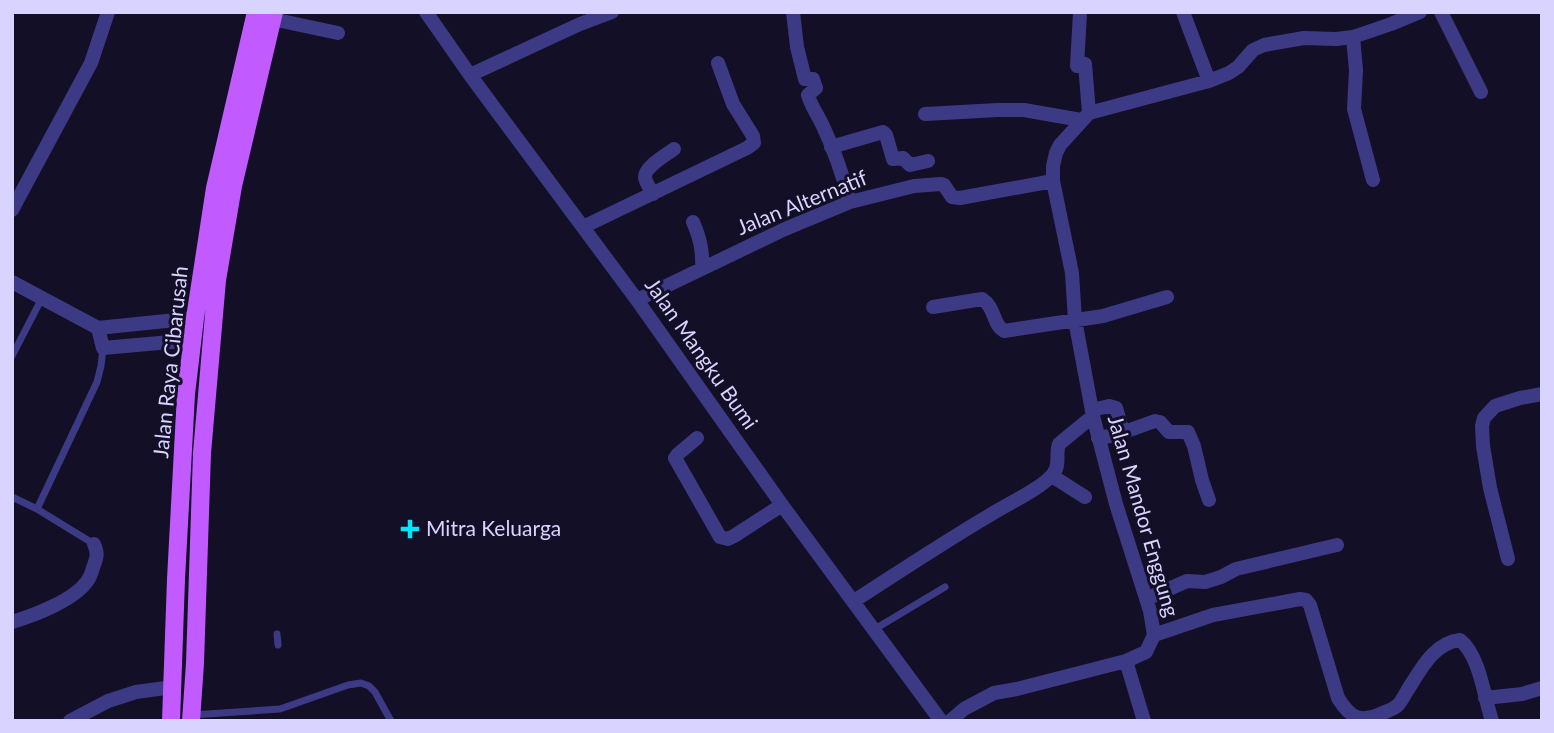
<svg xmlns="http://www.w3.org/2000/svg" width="1554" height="733" font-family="Lato,sans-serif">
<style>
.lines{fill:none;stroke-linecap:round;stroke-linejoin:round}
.service{stroke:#3d3a85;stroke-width:7}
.minor{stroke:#3d3a85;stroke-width:14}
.primary{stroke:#c25bff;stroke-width:18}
.poi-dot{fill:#00e5ff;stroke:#130f26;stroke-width:2.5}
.labels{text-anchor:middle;stroke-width:6;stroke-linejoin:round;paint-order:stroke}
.street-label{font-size:21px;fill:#d9d4ff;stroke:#130f26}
.poi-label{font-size:21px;fill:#d9d4ff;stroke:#130f26;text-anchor:start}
</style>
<rect width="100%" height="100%" fill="#130f26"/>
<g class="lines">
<path class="service" d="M 12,356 L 42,298
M 12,497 L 37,509 L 94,544
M 37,509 L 97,382 L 101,366 L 103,348
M 875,629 L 945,587
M 277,634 L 278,645
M 192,715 L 280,709 L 348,685 L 361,683 L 369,686 L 375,692 L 391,721"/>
<path class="minor" d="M 426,12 L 470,75 L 637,300 L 782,505 L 941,721
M 793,12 L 797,47 L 805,79 L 813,79 L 816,88 L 808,95 C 811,106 817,114 822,124 C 834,149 843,176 850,202
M 1183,12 L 1209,81
M 1441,12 L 1481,92
M 1080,13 L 1077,66 L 1085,64 L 1089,113
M 272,19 L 338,33
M 1353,37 L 1356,70 L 1354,109 L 1373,180
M 470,75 L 580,24 L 612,12
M 925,114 L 998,110 L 1024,110 L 1081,120
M 831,147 L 883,132 L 886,135 L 893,159 L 903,158 L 910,165 L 928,161
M 653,194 C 651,190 646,183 645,178 C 644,167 666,155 674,149
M 12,210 L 91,63 L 108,12
M 693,222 C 700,238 703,251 702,269
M 583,227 L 747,148 L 754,143 L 753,136 L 733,104 L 718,63
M 12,282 L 98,328 L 195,318
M 637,300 L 785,229 L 850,202 L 914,186 L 941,184 L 944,185 L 952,197 L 960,198 L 1053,181
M 933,307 L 982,299 C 996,308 992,324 1004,331 L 1103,316 L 1167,297
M 98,328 L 103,348 L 193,340
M 1092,410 L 1109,406 L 1116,408 L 1123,432
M 697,438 L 678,454 L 675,458 L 720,537 L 728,539 L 734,536 L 782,505
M 1098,438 L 1116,435 L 1155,421 L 1160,422 L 1169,432 L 1188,432 L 1194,446 L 1202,480 L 1209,500
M 1052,476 L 1085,497
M 1508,559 L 1490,488 L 1483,446 L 1482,426 L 1484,418 L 1495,406 L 1520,398 L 1542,394
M 1146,597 L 1153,596 L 1187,581 L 1205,582 L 1221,577 L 1236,569 L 1337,545
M 854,601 C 899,572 944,542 990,515 C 1007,504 1041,489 1053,474 C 1061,465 1055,454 1059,444 L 1093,416
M 12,622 C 35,615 75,600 88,580 C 91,576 92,570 94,565 C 97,557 98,553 94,544
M 1154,635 L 1213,615 L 1300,599 L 1306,600 L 1310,605 L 1338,698 C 1351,719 1360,723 1383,713 C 1387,711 1394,709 1398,705 C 1401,702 1404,696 1407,691 C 1420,671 1433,643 1460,640 C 1480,656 1484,697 1492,721
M 1126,661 L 1144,721
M 1485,698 L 1522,694 L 1542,688
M 70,721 L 108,701 L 136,692 L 173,687
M 950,721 L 964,709 L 994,693 L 1017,689 L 1126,661 L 1146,652 L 1154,635 L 1150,611 L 1116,504 L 1093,416 L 1075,320 L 1072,273 L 1053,181 L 1053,166 L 1056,153 L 1060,145 L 1089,113 L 1209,81 L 1229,73 L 1238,67 L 1253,50 L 1264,45 L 1304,38 L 1336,39 L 1353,37 L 1391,24 L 1420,12"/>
<path class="primary" d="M 171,721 L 176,579 L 186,394 L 195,318 L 215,188 L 256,12
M 191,721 L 195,663 L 202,453 L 217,280 L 233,186 L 274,12"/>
</g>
<path class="poi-dot" d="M406.5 518.5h7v7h7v7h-7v7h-7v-7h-7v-7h7z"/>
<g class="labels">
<g class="street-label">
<text transform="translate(802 203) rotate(-22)" y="7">Jalan Alternatif</text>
<text transform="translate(701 354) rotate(55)" y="7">Jalan Mangku Bumi</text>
<text transform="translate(171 362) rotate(-84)" y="7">Jalan Raya Cibarusah</text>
<text transform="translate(1143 516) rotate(74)" y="7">Jalan Mandor Enggung</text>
</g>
<g class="poi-label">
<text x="426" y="536">Mitra Keluarga</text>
</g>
</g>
<rect width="1554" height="733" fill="none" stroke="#d9d4ff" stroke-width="28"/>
</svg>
